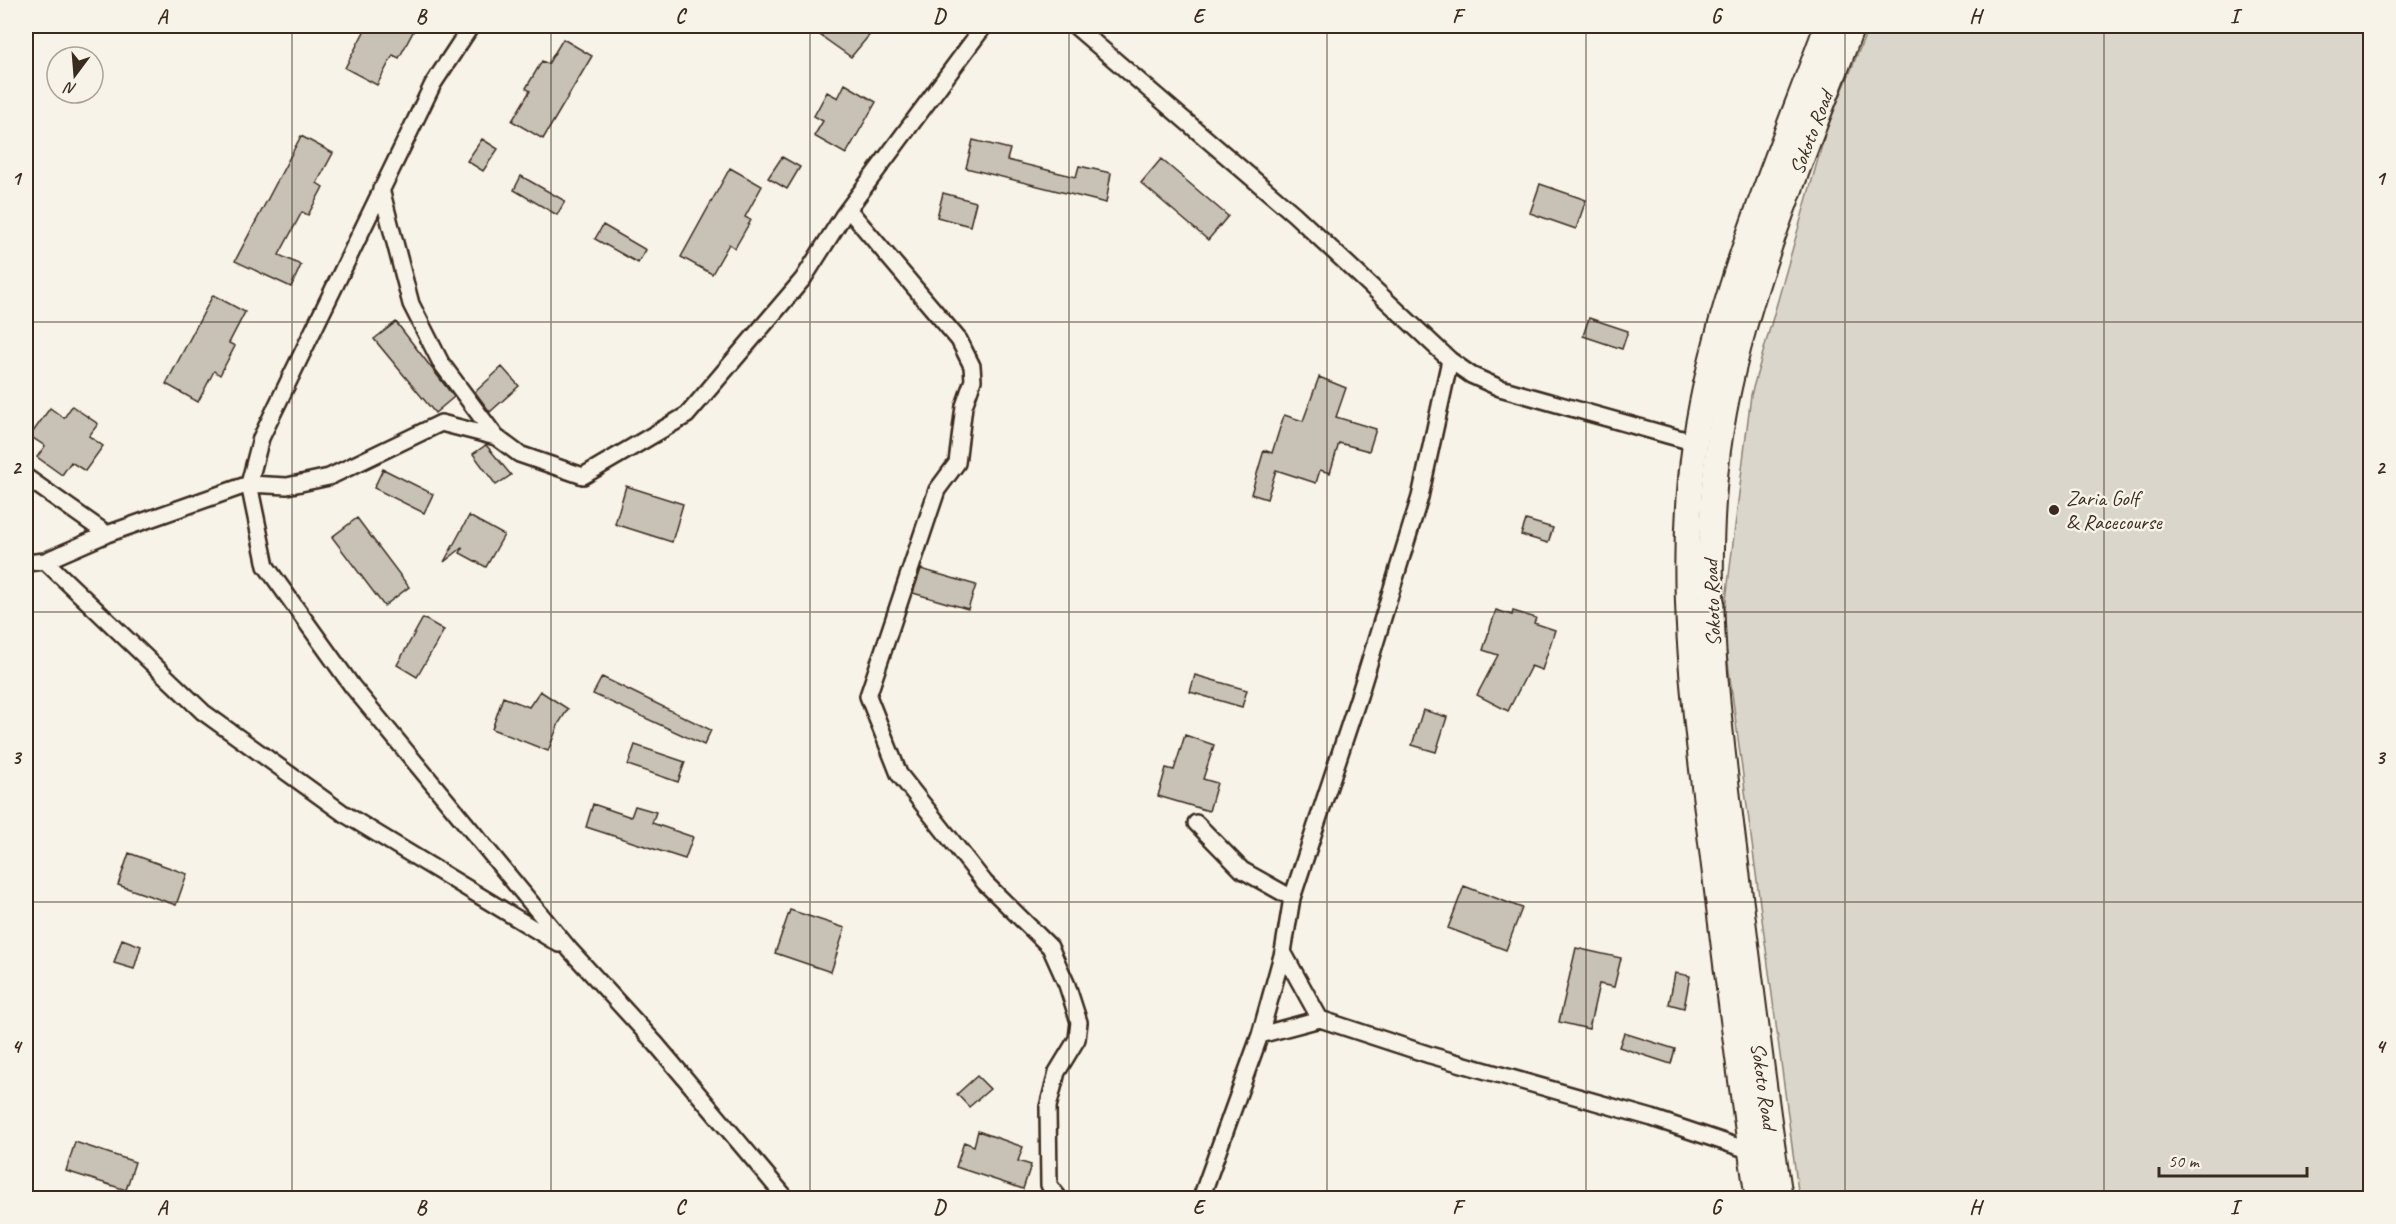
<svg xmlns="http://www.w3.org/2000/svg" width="2396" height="1224" font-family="Caveat,sans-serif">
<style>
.green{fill:#dbd6cb;stroke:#8b8074;stroke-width:1.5}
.building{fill:#c8c1b6;stroke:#3b2a1e;stroke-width:1.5}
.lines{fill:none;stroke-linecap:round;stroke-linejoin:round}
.street-casing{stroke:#3b2a1e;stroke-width:20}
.primary-casing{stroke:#3b2a1e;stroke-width:28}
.street{stroke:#f7f3e8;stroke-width:15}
.primary{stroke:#f7f3e8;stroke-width:24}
.grid{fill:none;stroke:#3b2a1e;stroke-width:1.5;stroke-opacity:0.55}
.poi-dot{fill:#3b2a1e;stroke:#f7f3e8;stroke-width:2}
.labels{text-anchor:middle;stroke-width:5;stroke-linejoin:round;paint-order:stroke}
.street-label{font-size:21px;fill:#3b2a1e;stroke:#f7f3e8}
.poi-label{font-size:21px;fill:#3b2a1e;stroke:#f7f3e8;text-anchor:start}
.neatline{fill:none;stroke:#3b2a1e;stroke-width:2}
.grid-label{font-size:20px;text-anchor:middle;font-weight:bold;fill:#3b2a1e}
</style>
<rect width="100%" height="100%" fill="#f7f3e8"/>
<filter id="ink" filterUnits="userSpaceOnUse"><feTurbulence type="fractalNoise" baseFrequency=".0167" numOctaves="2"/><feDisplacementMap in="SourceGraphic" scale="12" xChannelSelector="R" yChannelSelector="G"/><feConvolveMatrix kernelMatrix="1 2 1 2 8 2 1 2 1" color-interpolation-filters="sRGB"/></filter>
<g filter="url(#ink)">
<path class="green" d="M 1869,26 L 2370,26 L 2370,1198 L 1799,1198 L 1723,625 L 1751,395 L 1826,131 Z"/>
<path class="building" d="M 367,26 L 406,26 L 414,30 L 399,58 L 393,55 L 377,85 L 345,68 Z
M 807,26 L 877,26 L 851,57 Z
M 563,39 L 592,56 L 543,139 L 512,121 L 530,91 L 526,88 L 542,61 L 548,64 Z
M 845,84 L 876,102 L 846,154 L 814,136 L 823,121 L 814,116 L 827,92 L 838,98 Z
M 301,136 L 333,153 L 317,183 L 323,187 L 308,215 L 302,212 L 279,255 L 301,265 L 291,287 L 235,261 Z
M 482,139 L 498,149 L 483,171 L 467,161 Z
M 973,140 L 1010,149 L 1007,160 L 1076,177 L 1079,166 L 1111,173 L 1106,203 L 966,168 Z
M 782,157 L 800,167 L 787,189 L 768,178 Z
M 1161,159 L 1228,216 L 1208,240 L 1141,183 Z
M 730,168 L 762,186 L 745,217 L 751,220 L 735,248 L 729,244 L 712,274 L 681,257 Z
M 521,176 L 565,201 L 557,215 L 514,190 Z
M 1540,184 L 1586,200 L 1576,229 L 1530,213 Z
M 943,193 L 976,202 L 970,226 L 937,217 Z
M 603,225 L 646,250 L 638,263 L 595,239 Z
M 213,295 L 245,312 L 229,343 L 235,346 L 220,375 L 214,371 L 198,402 L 166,384 Z
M 1589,318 L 1628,331 L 1622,349 L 1583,336 Z
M 396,322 L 454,397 L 435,413 L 374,339 Z
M 502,367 L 519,386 L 490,412 L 475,392 Z
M 1319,377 L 1346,388 L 1336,417 L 1376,429 L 1369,451 L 1339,443 L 1330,473 L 1320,470 L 1316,483 L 1276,470 L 1267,499 L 1251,494 L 1264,450 L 1272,453 L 1284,415 L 1303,421 Z
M 72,406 L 98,424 L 89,436 L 103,446 L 85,471 L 71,462 L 62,475 L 37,457 L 45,446 L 30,436 L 50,408 L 64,418 Z
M 486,445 L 511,475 L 496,485 L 473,454 Z
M 383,469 L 433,494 L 424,513 L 374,488 Z
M 626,486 L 683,504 L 672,542 L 615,524 Z
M 469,516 L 504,535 L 486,567 L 460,553 L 463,547 L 444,562 Z
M 357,518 L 409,587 L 384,606 L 332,537 Z
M 1526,520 L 1553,528 L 1548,543 L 1521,535 Z
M 921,569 L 976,585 L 968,609 L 913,593 Z
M 1496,610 L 1512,615 L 1513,611 L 1536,618 L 1534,623 L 1555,630 L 1542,670 L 1531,666 L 1508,711 L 1477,695 L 1498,655 L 1483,650 Z
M 423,618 L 444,630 L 417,677 L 397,665 Z
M 1195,675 L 1247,690 L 1242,707 L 1190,692 Z
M 602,677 L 711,730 L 704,745 L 593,694 Z
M 540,691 L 568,709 L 559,723 L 548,751 L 492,729 L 503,697 L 529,707 Z
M 1423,710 L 1447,717 L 1436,752 L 1412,745 Z
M 1185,735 L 1214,745 L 1203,779 L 1217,783 L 1209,811 L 1158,796 L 1166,768 L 1174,770 Z
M 635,745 L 685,762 L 678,782 L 628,765 Z
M 593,804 L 631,817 L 635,806 L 656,812 L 652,823 L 693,837 L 685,859 L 586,827 Z
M 129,853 L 187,874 L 176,905 L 118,885 Z
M 1464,886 L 1522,908 L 1506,950 L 1448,928 Z
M 790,910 L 845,928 L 831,972 L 775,953 Z
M 122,939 L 141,946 L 134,969 L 114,963 Z
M 1576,948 L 1621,958 L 1614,987 L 1599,984 L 1589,1029 L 1559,1022 Z
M 1675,973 L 1690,976 L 1684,1008 L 1669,1004 Z
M 1624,1033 L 1675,1049 L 1671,1064 L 1619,1047 Z
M 977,1076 L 990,1089 L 969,1107 L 957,1094 Z
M 978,1131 L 1023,1147 L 1018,1161 L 1031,1165 L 1023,1189 L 956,1167 L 964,1142 L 974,1146 Z
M 75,1142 L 135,1162 L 126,1190 L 66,1171 Z"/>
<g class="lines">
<g class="street-casing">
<path id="street" d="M 471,26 L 433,84 L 261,438 L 249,484 L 266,566 L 352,686 L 570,950 L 656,1044 L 786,1198
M 1075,26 L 1294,214 L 1450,360 L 1471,375 L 1500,388 L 1696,443
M 381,189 L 411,304 L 441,363 L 496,437 L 519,454 L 583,476 L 687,415 L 803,279 L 843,216 L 984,26
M 848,209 L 959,340 L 972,366 L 973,380 L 964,406 L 957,463 L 937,490 L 868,696 L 899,774 L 985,883 L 1050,947 L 1067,985 L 1079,1022 L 1077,1039 L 1057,1072 L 1048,1107 L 1049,1185 L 1059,1198
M 26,477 L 107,534
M 45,561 L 107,534 L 249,484 L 287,486 L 329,477 L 441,423 L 496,437
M 26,563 L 45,561 L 203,712 L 343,813 L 559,944
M 1196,823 L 1242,870 L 1292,898
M 1283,952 L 1320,1019
M 1260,1035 L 1320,1019 L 1430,1055 L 1652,1118 L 1751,1151
M 1201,1198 L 1260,1035 L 1283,952 L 1292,898 L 1359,696 L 1420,497 L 1450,360"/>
</g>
<g class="primary-casing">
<g id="primary">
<path d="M 1758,1198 C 1740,1085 1727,972 1713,858 C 1696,722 1676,581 1695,444 C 1716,299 1777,162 1827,26"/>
<path id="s1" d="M 1780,1198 C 1763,1087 1750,976 1736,864 C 1719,727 1700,588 1718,450 C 1737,305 1802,162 1852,26"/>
</g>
</g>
<use href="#street" class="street"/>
<use href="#primary" class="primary"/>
</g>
</g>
<path class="grid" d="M 292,26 L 292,1198M 551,26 L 551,1198M 810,26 L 810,1198M 1069,26 L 1069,1198M 1327,26 L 1327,1198M 1586,26 L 1586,1198M 1845,26 L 1845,1198M 2104,26 L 2104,1198M 26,322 L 2370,322M 26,612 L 2370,612M 26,902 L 2370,902"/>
<circle class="poi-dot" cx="2054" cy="510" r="6"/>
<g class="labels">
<g class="street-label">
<text dy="7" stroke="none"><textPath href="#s1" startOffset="1084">Sokoto Road</textPath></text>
<text transform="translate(1712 603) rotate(-92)" y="7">Sokoto Road</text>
<text transform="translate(1764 1086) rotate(82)" y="7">Sokoto Road</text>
</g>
<g class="poi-label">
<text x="2066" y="505">Zaria Golf<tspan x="2066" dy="24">&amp; Racecourse</tspan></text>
</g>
</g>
<rect width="2396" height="1224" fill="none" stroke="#f7f3e8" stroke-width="66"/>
<g transform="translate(75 75) rotate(196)"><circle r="28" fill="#f7f3e8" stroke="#aca397" stroke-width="1.5"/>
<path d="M0-4.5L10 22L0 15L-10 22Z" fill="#3b2a1e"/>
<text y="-9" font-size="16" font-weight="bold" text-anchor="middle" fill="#3b2a1e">N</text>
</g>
<path d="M2159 1167v9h148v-9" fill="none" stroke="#3b2a1e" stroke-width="3"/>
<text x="2168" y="1167" font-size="18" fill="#3b2a1e" stroke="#f7f3e8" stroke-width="4.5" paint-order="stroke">50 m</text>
<rect x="33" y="33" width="2330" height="1158" class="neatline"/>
<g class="grid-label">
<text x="162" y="23">A</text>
<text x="421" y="23">B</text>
<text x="680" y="23">C</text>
<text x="939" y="23">D</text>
<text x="1198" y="23">E</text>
<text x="1457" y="23">F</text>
<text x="1716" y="23">G</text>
<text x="1975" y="23">H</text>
<text x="2234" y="23">I</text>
<text x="16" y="185">1</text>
<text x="2380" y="185">1</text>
<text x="16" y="474">2</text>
<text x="2380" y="474">2</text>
<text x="16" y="764">3</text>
<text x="2380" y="764">3</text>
<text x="16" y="1053">4</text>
<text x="2380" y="1053">4</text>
<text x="162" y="1214">A</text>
<text x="421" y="1214">B</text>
<text x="680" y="1214">C</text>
<text x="939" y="1214">D</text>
<text x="1198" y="1214">E</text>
<text x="1457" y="1214">F</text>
<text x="1716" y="1214">G</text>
<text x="1975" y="1214">H</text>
<text x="2234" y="1214">I</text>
</g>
</svg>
